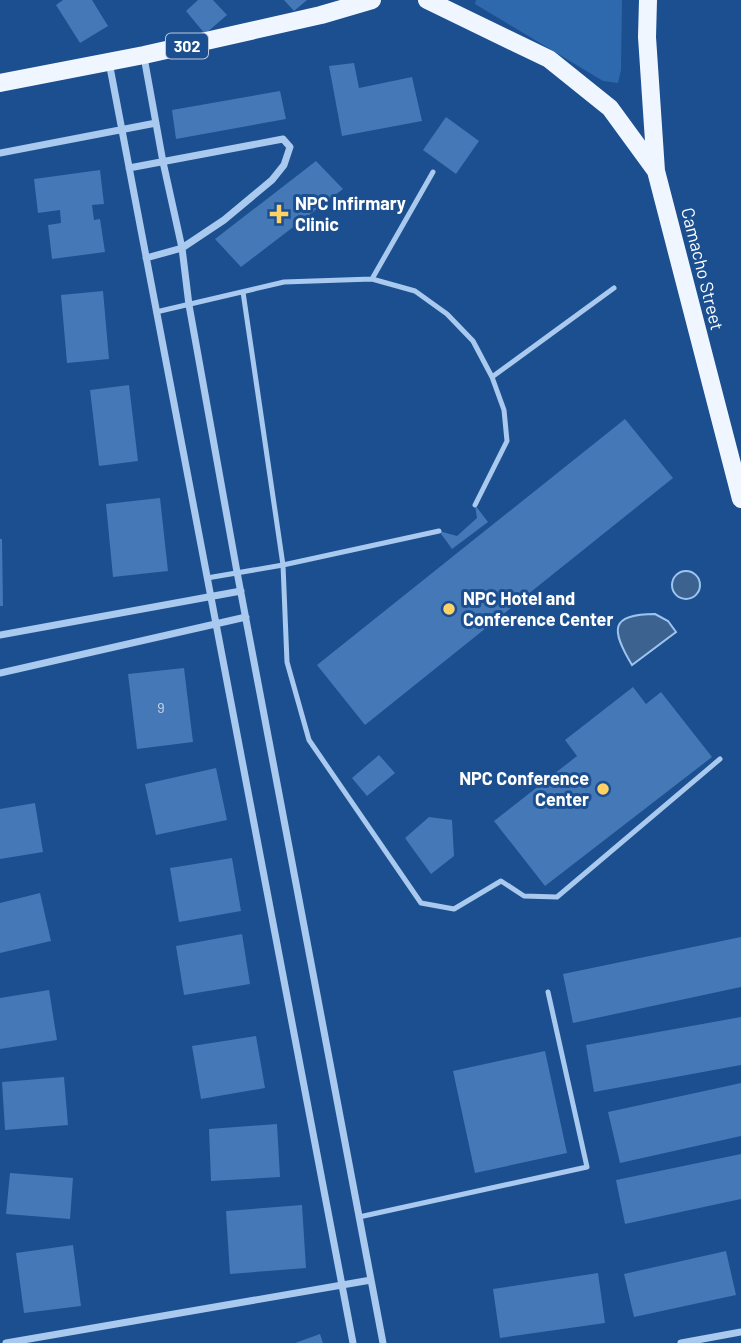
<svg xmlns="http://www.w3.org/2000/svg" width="741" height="1343" font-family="Barlow,sans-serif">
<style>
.green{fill:#2e69ad}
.water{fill:#3c6290;stroke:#9cc4f0;stroke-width:2}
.building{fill:#4478b7}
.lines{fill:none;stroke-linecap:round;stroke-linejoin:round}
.service{stroke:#a9c9ee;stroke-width:5}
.minor{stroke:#a9c9ee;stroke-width:7}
.primary{stroke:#f0f6ff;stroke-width:18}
.poi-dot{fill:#ffd166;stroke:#1b4f8f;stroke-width:2.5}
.labels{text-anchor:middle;stroke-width:6;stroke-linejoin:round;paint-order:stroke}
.number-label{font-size:14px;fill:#d0dded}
.shield{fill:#1b4f8f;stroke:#bbcadd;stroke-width:2}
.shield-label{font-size:16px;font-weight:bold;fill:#fff}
.poi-label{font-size:18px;font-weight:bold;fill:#fff;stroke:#1b4f8f;text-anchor:start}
.street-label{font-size:18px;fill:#fff;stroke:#1b4f8f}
</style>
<rect width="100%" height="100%" fill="#1b4f8f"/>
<path class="green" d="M 476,0 L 622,0 L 621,70 L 618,83 L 603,81 L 475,4 Z"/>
<path class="water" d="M672 585a14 14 0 1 1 28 0a14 14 0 1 1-28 0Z
M 655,614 L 668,621 L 676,632 L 632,665 C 611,630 609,614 655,614 Z"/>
<path class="building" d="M 63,0 L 92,0 L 108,26 L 80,43 L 56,5 Z
M 198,0 L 213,0 L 227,15 L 205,34 L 186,11 Z
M 284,0 L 307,0 L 294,11 Z
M 354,63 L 359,88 L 412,77 L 422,121 L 342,136 L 329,66 Z
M 280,91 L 286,119 L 176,139 L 172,110 Z
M 446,117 L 479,141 L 456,174 L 423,150 Z
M 316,161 L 343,189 L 241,267 L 215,239 Z
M 100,170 L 104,204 L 92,205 L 94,220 L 100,219 L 105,252 L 52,259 L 48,225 L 61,223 L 60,210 L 38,213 L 34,179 Z
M 103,291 L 109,359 L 67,363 L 61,295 Z
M 129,385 L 138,461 L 99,466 L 90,390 Z
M 625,419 L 673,478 L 365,725 L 317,665 Z
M 160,498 L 168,571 L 113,577 L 106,504 Z
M 475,505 L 488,522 L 452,549 L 439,531 L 457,536 L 477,518 Z
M 0,539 L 2,539 L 3,606 L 0,606 Z
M 184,668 L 193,742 L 137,749 L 128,674 Z
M 633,687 L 646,704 L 661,692 L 712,757 L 545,886 L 494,821 L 577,756 L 565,740 Z
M 379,755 L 395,773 L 367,796 L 352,778 Z
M 216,768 L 227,820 L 156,835 L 145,784 Z
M 35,803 L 43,852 L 0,859 L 0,809 Z
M 429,817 L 452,820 L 454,856 L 431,874 L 405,838 Z
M 232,858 L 241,911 L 179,922 L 170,868 Z
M 40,893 L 51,941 L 0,953 L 0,903 Z
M 242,934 L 250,984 L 184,995 L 176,946 Z
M 741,937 L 741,987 L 573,1023 L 563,974 Z
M 49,990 L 57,1040 L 0,1049 L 0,998 Z
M 741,1017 L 741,1065 L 594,1092 L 586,1045 Z
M 256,1036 L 265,1088 L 201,1099 L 192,1046 Z
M 545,1051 L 567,1153 L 475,1173 L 453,1071 Z
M 64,1077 L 68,1125 L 5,1130 L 2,1082 Z
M 741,1083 L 741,1136 L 620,1163 L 608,1112 Z
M 277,1124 L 280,1177 L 211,1181 L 209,1129 Z
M 741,1154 L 741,1199 L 625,1224 L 616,1180 Z
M 10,1173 L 73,1178 L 70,1219 L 6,1214 Z
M 302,1205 L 306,1268 L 230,1274 L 226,1211 Z
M 73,1245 L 81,1306 L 24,1313 L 16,1253 Z
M 726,1251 L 736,1295 L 634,1317 L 624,1274 Z
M 598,1273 L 605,1323 L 500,1338 L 493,1289 Z
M 320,1334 L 323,1343 L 295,1343 Z"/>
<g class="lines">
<path class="service" d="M 372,279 L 433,172
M 243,292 L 283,565 L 287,662 L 309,740 L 421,903 L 454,909 L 501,881 L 524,896 L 557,897 L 720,759
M 156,312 L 284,282 L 372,279 L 415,291 L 447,314 L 473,341 L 492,377 L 504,410 L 507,441 L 475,505
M 492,377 L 614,288
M 207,578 L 283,565 L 439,531
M 359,1217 L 587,1167 L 548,992"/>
<path class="minor" d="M 144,57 L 163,162 L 182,248 L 189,305 L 237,572 L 383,1343
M 109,62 L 353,1343
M 0,153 L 156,123
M 129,168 L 283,139 L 290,147 L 284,165 L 272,180 L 224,220 L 182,248 L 146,258
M 0,635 L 241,591
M 0,673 L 246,617
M 6,1343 L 371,1280
M 681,1343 L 741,1332"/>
<path class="primary" d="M 427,0 L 549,59 L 610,108 L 656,171
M 648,0 L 647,37 L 656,171 L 741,499
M 0,83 L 144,55 L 321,15 L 372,0"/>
</g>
<g class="poi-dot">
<path d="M275.5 203.5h7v7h7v7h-7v7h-7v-7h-7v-7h7z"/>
<circle cx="449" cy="609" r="7"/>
<circle cx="603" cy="789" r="7"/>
</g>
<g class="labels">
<g class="number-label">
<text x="161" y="713">9</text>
</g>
<rect class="shield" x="166" y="33.5" width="42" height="25" rx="5"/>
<g class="shield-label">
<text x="187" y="52">302</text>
</g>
<g class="poi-label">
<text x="295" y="210">NPC Infirmary<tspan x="295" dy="21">Clinic</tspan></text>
<text x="463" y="605">NPC Hotel and<tspan x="463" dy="21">Conference Center</tspan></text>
<text x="589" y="785" text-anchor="end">NPC Conference<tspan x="589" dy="21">Center</tspan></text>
</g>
<g class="street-label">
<text transform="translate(702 269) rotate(76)" y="6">Camacho Street</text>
</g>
</g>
</svg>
